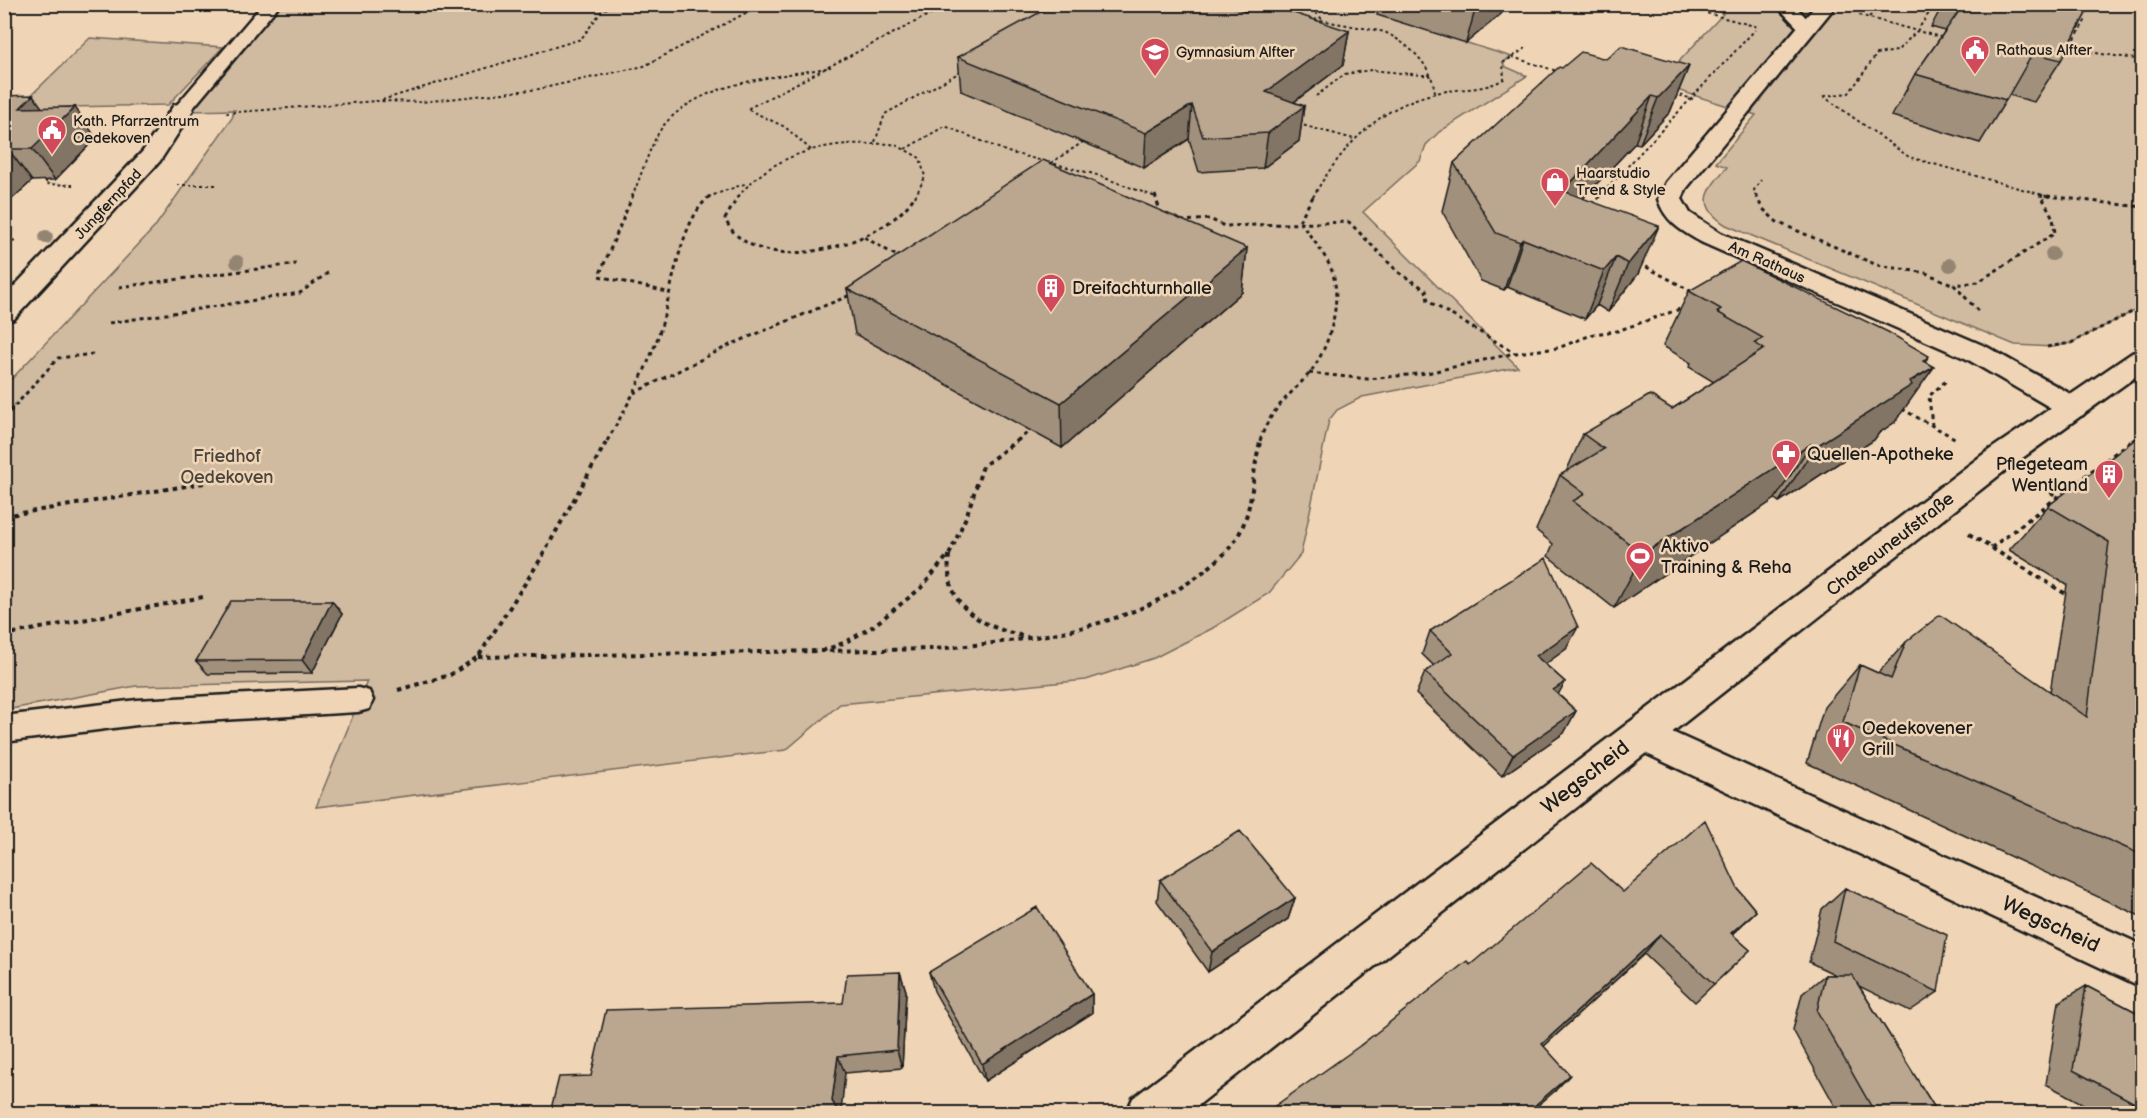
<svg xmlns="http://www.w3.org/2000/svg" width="2147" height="1118" font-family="'Balsamiq Sans',sans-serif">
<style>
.green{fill:#d0baa0;stroke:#766b5e;stroke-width:1.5}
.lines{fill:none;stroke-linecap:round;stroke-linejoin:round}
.lane-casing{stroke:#1c1c1c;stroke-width:5}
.street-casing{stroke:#1c1c1c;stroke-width:5}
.secondary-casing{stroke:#1c1c1c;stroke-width:5}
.path-far2{stroke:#1c1c1c;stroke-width:2;stroke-dasharray:3 3;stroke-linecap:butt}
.path-far1{stroke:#1c1c1c;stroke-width:3;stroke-dasharray:4 4;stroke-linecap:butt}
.path{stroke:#1c1c1c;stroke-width:4;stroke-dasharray:4.5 4.5;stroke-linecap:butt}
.lane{fill:#efd5b6;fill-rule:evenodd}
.street{fill:#efd5b6;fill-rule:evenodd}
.secondary{fill:#efd5b6;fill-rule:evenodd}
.tree{fill:#948573}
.wall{fill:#a1907c;stroke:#1c1c1c;stroke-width:1.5}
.shaded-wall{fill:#837565;stroke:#1c1c1c;stroke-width:1.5}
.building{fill:#bba790;stroke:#1c1c1c;stroke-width:1.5}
.labels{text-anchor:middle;stroke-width:5;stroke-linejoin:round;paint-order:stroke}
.far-poi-label{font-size:15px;fill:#1c1c1c;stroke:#efd5b6;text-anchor:start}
.far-street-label{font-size:15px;fill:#1c1c1c;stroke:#efd5b6}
.poi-label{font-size:18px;fill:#1c1c1c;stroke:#efd5b6;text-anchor:start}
.park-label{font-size:18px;fill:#49443d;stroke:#efd5b6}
.street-label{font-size:18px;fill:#1c1c1c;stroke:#efd5b6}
.near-street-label{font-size:21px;fill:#1c1c1c;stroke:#efd5b6}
</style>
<rect width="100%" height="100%" fill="#efd5b6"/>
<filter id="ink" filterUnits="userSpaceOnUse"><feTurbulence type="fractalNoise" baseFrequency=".0167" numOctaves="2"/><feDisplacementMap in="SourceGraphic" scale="12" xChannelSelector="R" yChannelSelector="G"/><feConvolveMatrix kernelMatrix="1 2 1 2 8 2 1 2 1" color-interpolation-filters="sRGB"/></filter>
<g filter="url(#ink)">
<path class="green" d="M 280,5 L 1392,5 L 1378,15 L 1512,57 L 1503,62 L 1504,66 L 1527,76 L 1439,132 L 1426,145 L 1420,161 L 1363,212 L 1518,367 L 1362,397 L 1337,410 L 1329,420 L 1301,554 L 1269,593 L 1213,628 L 1154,658 L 1086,680 L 840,704 L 786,750 L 316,807 L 367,681 L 136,686 L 5,710 L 4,387 L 154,228 L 232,118 L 235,110 L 189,111 Z
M 1706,5 L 2142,5 L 2142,307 L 2071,343 L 2053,347 L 2015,345 L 1726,225 C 1695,205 1707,190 1727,167 L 1716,163 L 1756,115 L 1658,84 L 1723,14 Z
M 90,38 L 223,47 L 168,105 L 18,108 Z"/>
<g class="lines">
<g class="lane-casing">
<path id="lane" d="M 263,4 L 280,4 L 188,114 L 176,114 L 173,110 L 176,106 Z
M 1775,4 L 1793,4 L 1816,28 L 1814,32 L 1802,32 Z
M 358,688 L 369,691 L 373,700 L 369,709 L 358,712 L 137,725 L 4,742 L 4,716 L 137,700 Z"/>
</g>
<g class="street-casing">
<path id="street" d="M 1817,4 L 1837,4 L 1686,189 L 1682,199 L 1690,213 L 1721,233 L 1987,347 L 2083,401 L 2088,408 L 2083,415 L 2073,418 L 2063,415 L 1967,359 L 1703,243 C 1683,232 1665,222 1658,199 L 1666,182 Z
M 182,103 L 190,105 L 193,110 L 160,161 L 14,319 L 4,321 L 4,297 L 143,151 L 174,105 Z
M 1641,718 L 2142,945 L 2142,987 L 1628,745 L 1622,734 L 1628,723 Z"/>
</g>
<g class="secondary-casing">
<path id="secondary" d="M 2142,350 L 2142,372 L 2007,469 L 1187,1114 L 1126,1114 L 1133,1098 L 1985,453 L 2132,353 Z"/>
</g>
<path class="path-far2" d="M 1307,4 L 1322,19
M 1684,7 L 1758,27
M 605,9 L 614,4
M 1859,15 L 1917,31 L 1935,4
M 2081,16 L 2085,21 L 2069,49 L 2142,60
M 1303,17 L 1385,32 C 1409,45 1432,64 1435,93
M 1869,17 L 1884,4
M 1512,57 L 1560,72
M 1674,94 L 1693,99
M 1316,96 L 1345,74 L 1371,70 L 1432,76
M 1823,96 L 1909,157 L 2050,197
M 1824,96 L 1849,93 L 1877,54 L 1897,51 L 1917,31 L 1945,38
M 382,100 L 581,39 L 607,4
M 226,113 L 377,101 L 422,102 L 539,89 L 644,66 L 763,4
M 1298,124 L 1354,139
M 875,142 L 885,114 L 964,70
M 905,149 L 945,126 L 1008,152 L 1094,174 L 1156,197
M 811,150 L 785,127 L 747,109 L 950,4
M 1051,163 L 1083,142
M 47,180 L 45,184 L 73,185
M 177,185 L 218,185
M 632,197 C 640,179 652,139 664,125 C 702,80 777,78 831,67
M 708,197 L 747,183
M 738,197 C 769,157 822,141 871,144 C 878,144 888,143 895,145 C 903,148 912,154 920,158 L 925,177 L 915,197
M 1313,197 C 1341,147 1382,103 1441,92 C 1464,88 1483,91 1504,79 L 1503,63 L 1526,48
M 1599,197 L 1755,30
M 1756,197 L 1754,190 L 1761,180"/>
<path class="path-far1" d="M 633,195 L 599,276 L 671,293
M 739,195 L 725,219 C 754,283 889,245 915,195
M 1155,195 L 1161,214
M 1756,195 L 1762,208 L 1777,222 L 1877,265 L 1926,273 L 1954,285
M 2039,195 L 2142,207
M 1592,205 L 1601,195
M 1181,221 L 1210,219 L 1224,226 L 1349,222 L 1398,272 L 1426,290 L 1428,301 L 1515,353
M 1299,221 L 1314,195
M 864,237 L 902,259
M 4,241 L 19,241
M 1639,263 L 1693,292
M 119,287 L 296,264
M 1978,311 L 1954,285 L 1978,282 L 2055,233 L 2053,218 L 2042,197
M 109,323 L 300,293 L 329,272
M 2047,347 L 2071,343 L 2142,307
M 1309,373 L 1368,379 L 1427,373 L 1515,353 L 1558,348 L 1594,334 L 1617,331 L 1683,308
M 634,393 L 732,344 L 853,294
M 1902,409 L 1958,440
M 4,418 L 58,358 L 94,354
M 1932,426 L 1929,396 L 1946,381
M 607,441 C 625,410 642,379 655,345 C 672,303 676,223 711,195
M 1017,441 L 1031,430
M 1260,441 C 1269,411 1288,397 1308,375 C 1329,350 1343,302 1332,271 C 1325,253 1310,236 1299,221
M 2132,441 L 2142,433"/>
<path class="path" d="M 2035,483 L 2059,497
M 4,516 L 204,483
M 1969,534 L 2069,596
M 1991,548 L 2134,439
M 949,555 C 944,609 982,627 1028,637
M 4,635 L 203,597
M 822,651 L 846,642 L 872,627 L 921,588 L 950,553 L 966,517 L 983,466 L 1019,439
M 478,657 L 935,649 C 1027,640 1127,631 1203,572 C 1216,562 1229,551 1238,536 C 1255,505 1251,472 1261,439
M 398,690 L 450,675 L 478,657 L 540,560 L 608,439"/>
<use href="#lane" class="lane"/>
<use href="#street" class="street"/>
<use href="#secondary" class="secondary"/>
</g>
<g class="tree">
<circle cx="46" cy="237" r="7"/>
<circle cx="2052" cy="254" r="7"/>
<circle cx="237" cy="262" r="7"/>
<circle cx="1950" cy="265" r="7"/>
</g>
<path class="wall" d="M 1379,4 L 1508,4 L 1501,14 L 1466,43 L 1377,15 Z
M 1943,4 L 2091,4 L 2061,60 L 2034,102 L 2009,95 L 1980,143 L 1892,116 L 1915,74 L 1945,31 L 1931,27 Z
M 1246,12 L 1349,31 L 1343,65 L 1294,102 L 1304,106 L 1299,141 L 1263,168 L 1199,172 L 1189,139 L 1144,168 L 961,91 L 958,57 Z
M 1606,59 L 1689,66 L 1670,112 L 1640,144 L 1635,143 L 1583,198 L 1638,274 L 1608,312 L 1597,305 L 1585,319 L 1507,287 L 1504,290 L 1481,281 L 1442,211 L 1454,163 L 1562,68 Z
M 4,96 L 42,108 L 96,138 L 55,180 L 32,181 L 4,206 Z
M 1247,248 L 1242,292 L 1062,448 L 855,334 L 847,289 Z
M 1689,291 L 1925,362 L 1895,422 L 1879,433 L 1874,440 L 1779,502 L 1775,499 L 1614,608 L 1548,556 L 1553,544 L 1536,530 L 1560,475 L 1566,472 L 1583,434 L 1672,409 L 1714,382 L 1689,367 L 1691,363 L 1663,346 Z
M 2142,434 L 2142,917 L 1807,763 L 1824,707 L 1860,665 L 1878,673 L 1906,642 L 2050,692 L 2067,585 L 2009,550 L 2048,506 Z
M 332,601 L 342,614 L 312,673 L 208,674 L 196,661 Z
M 1430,631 L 1566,649 L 1545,664 L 1565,682 L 1558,694 L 1576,711 L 1564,733 L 1502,776 L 1416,694 L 1425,672 L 1434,666 L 1422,654 Z
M 1160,880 L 1295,898 L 1288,919 L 1208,972 L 1157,901 Z
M 1845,888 L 1938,992 L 1910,1011 L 1859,986 L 1938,1113 L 1839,1113 L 1793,1030 L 1802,994 L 1825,975 L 1836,975 L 1809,962 L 1822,909 Z
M 1738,889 L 1756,911 L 1732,934 L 1750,950 L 1695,1002 L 1644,954 L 1544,1046 L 1555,1091 L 1361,1045 L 1470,965 L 1623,892 Z
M 900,972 L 906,991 L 902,1068 L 845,1073 L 591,1076 L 843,1003 Z
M 929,972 L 1092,994 L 1092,1013 L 985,1081 L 934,991 Z
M 2086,986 L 2142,1015 L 2142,1113 L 2100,1113 L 2046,1084 L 2059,1002 Z"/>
<path class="shaded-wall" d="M 1481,4 L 1508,4 L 1501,14 L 1466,43 L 1475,10 Z
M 1349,31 L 1343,65 L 1262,126 L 1266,92 Z
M 1689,66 L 1670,112 L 1640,144 L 1658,98 Z
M 33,95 L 55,126 L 75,107 L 96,138 L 55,180 L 32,149 L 20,108 Z
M 1652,96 L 1635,143 L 1546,238 L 1563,191 Z
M 1192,105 L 1189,139 L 1144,168 L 1146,133 Z
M 1304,106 L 1299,141 L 1263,168 L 1268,133 Z
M 8,149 L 32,181 L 4,206 L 4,153 Z
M 1659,226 L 1638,274 L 1608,312 L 1628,264 Z
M 1523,239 L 1507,287 L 1504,290 L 1520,242 Z
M 1247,248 L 1242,292 L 1062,448 L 1061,403 Z
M 1616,257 L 1597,305 L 1585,319 L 1604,271 Z
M 1929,356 L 1913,380 L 1934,367 L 1895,422 L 1879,433 L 1874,440 L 1779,502 L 1815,447 Z
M 1811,444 L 1775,499 L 1614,608 L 1643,554 Z
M 332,601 L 342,614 L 312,673 L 302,660 Z
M 1578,627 L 1566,649 L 1525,679 L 1536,656 Z
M 1565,682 L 1553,704 L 1553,690 Z
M 1576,711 L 1564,733 L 1502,776 L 1513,755 Z
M 1295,898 L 1288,919 L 1208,972 L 1212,952 Z
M 1756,911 L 1737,930 L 1712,951 L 1731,933 Z
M 1660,935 L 1644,954 L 1528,1061 L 1542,1044 Z
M 900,972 L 906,991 L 902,1068 L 897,1050 Z
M 1092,994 L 1092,1013 L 985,1081 L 982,1064 Z
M 838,1056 L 845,1073 L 841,1113 L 838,1113 L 832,1101 Z
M 1570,1075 L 1555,1091 L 1529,1113 L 1526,1113 Z"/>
<path class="building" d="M 1055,4 L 1223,4 L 1246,12 L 1257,4 L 1266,4 L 1349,31 L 1266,92 L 1304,106 L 1268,133 L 1203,137 L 1192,105 L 1146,133 L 958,57 Z
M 1456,4 L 1481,4 L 1475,10 Z
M 1964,4 L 2091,4 L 2061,60 L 2033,53 L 2006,100 L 1915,74 Z
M 1621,46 L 1689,66 L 1658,98 L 1652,96 L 1563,191 L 1659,226 L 1628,264 L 1616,257 L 1604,271 L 1523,239 L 1520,242 L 1496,233 L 1454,163 L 1559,67 L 1562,68 L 1581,52 L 1606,59 Z
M 33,95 L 20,108 L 75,107 L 32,149 L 8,149 L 4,153 L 4,96 Z
M 1043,160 L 1247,248 L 1061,403 L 847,289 Z
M 1741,261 L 1888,332 L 1929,356 L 1923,361 L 1934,367 L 1910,381 L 1912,385 L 1815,447 L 1811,444 L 1643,554 L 1573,501 L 1585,494 L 1560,475 L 1604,449 L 1583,434 L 1650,395 L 1672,409 L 1764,349 L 1755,343 L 1763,338 L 1717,312 L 1721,309 L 1689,291 Z
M 2142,434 L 2142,855 L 1843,722 L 1860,665 L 1891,679 L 1906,642 L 1940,615 L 2087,717 L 2109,542 L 2048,506 Z
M 1546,558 L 1578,627 L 1536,656 L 1565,682 L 1553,690 L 1576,711 L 1513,755 L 1425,672 L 1452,653 L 1430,631 Z
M 231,601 L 332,601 L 302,660 L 196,661 Z
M 1705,820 L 1738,889 L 1756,911 L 1731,933 L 1750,950 L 1714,984 L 1660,935 L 1542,1044 L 1570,1075 L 1526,1113 L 1265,1113 L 1361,1045 L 1467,961 L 1470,965 L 1591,863 L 1623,892 Z
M 1240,831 L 1295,898 L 1212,952 L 1160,880 Z
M 1845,888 L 1947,935 L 1938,992 L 1833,941 Z
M 1037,907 L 1092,994 L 982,1064 L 929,972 Z
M 900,972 L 897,1050 L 838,1056 L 832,1101 L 839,1113 L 550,1113 L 559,1077 L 591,1076 L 606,1010 L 843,1003 L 847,974 Z
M 1825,975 L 1852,975 L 1938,1113 L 1875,1113 L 1817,1011 Z
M 2086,986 L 2142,1015 L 2142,1107 L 2073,1070 Z"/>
</g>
<defs>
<g id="civic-pin" transform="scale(1.5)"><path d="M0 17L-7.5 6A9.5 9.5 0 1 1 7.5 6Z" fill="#d1495b" stroke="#efd5b6"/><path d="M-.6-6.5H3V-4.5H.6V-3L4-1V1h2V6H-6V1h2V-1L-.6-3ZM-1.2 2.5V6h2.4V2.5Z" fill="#fff"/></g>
<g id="school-pin" transform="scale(1.5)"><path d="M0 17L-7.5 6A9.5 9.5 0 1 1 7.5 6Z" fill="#d1495b" stroke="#efd5b6"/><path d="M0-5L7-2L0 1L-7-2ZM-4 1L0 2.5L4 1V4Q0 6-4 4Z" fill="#fff"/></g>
<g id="shop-pin" transform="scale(1.5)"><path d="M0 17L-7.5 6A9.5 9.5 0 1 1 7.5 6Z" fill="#d1495b" stroke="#efd5b6"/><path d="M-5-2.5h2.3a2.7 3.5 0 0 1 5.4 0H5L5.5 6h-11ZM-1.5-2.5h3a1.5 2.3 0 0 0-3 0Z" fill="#fff"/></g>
<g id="building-pin" transform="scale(1.5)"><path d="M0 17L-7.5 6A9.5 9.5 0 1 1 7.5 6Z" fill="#d1495b" stroke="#efd5b6"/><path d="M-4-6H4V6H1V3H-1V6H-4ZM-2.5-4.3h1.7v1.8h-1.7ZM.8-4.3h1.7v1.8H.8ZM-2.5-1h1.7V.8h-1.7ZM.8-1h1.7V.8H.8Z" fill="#fff"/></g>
<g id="pharmacy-pin" transform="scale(1.5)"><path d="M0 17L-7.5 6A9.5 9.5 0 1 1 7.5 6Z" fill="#d1495b" stroke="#efd5b6"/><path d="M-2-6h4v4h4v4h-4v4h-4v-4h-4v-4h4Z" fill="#fff"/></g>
<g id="stadium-pin" transform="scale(1.5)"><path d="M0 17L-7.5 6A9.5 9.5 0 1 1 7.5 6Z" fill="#d1495b" stroke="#efd5b6"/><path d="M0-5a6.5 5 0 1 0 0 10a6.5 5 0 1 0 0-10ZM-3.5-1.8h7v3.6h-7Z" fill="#fff"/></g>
<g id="restaurant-pin" transform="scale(1.5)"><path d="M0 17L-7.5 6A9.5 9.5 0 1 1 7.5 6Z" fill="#d1495b" stroke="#efd5b6"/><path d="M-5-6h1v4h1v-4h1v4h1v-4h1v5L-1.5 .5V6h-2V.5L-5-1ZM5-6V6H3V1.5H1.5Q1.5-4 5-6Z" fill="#fff"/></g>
</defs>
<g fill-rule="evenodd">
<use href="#civic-pin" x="1975" y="50"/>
<use href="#school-pin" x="1155" y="52"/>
<use href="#civic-pin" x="52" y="130"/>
<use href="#shop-pin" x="1555" y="182"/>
<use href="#building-pin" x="1051" y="288"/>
<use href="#pharmacy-pin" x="1786" y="454"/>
<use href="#building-pin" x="2109" y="474"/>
<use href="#stadium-pin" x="1640" y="556"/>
<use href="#restaurant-pin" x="1841" y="738"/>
</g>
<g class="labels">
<g class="far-poi-label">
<text x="1996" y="55">Rathaus Alfter</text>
<text x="1176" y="57">Gymnasium Alfter</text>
<text x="73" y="126">Kath. Pfarrzentrum<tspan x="73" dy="17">Oedekoven</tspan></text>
<text x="1576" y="178">Haarstudio<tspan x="1576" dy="17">Trend &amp; Style</tspan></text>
</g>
<g class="far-street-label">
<text transform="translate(108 204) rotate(-47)" y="5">Jungfernpfad</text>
<text transform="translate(1767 262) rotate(24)" y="5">Am Rathaus</text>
</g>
<g class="poi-label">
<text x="1072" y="294">Dreifachturnhalle</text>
<text x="1807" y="460">Quellen-Apotheke</text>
<text x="2088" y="470" text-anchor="end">Pflegeteam<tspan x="2088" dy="21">Wentland</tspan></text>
<text x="1661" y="552">Aktivo<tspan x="1661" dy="21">Training &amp; Reha</tspan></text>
<text x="1862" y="734">Oedekovener<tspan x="1862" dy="21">Grill</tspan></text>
</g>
<g class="park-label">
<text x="227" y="462">Friedhof<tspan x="227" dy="21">Oedekoven</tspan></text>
</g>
<g class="street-label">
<text transform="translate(1890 544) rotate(-38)" y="6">Chateauneufstraße</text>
</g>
<g class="near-street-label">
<text transform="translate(1585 777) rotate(-38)" y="7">Wegscheid</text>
<text transform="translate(2051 924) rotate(25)" y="7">Wegscheid</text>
</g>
</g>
<rect width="2147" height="1118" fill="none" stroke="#efd5b6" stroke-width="24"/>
<rect x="12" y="12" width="2123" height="1094" fill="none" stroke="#1c1c1c" stroke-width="2" filter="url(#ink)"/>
</svg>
